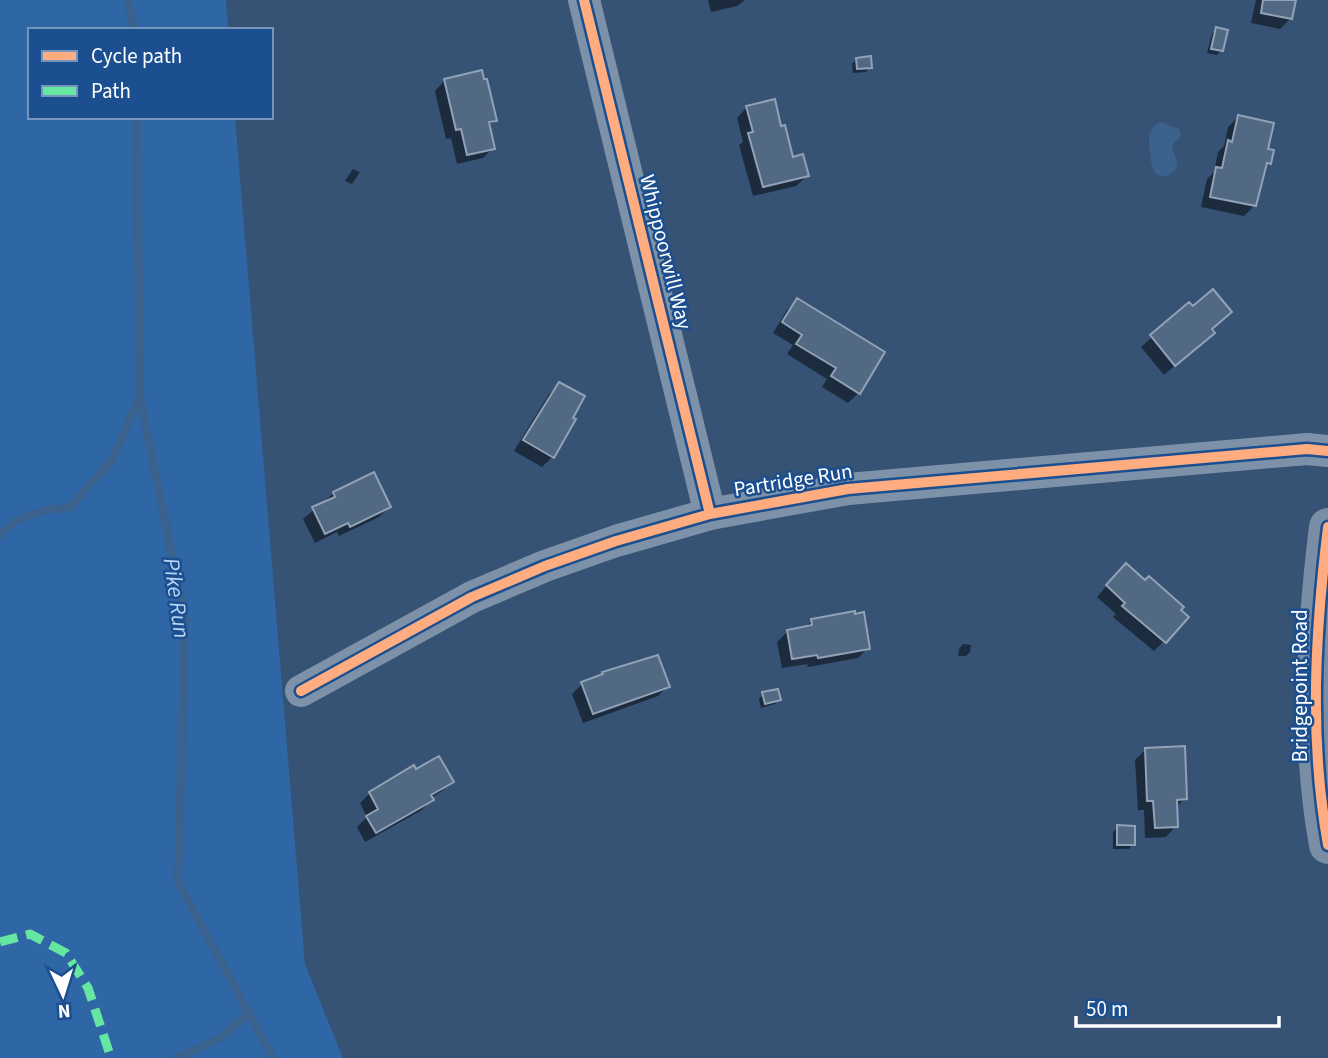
<svg xmlns="http://www.w3.org/2000/svg" width="1328" height="1058" font-family="'Source Sans 3',sans-serif">
<style>
.green{fill:#2f66a5}
.water{fill:#3b618d}
.shadow{fill:#0007}
.lines{fill:none;stroke-linecap:round;stroke-linejoin:round}
.stream{stroke:#3b618d;stroke-width:8}
.building{fill:#526984;stroke:#92a2b6;stroke-width:2}
.street{stroke:#7d92a8;stroke-width:32}
.secondary{stroke:#798da4;stroke-width:38}
.quiet{stroke:#66e7a1;stroke-width:9;stroke-dasharray:18 9;stroke-linecap:butt}
.cycleway-casing{stroke:#1b4f8f;stroke-width:15}
.cycleway{stroke:#ffac80;stroke-width:10}
.labels{text-anchor:middle;stroke-width:5;stroke-linejoin:round;paint-order:stroke}
.street-label{font-size:21px;fill:#fff;stroke:#1b4f8f}
.water-label{font-size:23px;font-style:italic;fill:#b5d3f5;stroke:#1b4f8f}
</style>
<rect width="100%" height="100%" fill="#365274"/>
<path class="green" d="M 0,0 L 226,0 L 228,30 L 30,30 L 30,117 L 235,117 L 305,964 L 343,1058 L 0,1058 Z"/>
<path class="water" d="M 1161,122 L 1179,129 C 1184,140 1175,138 1172,147 C 1173,152 1177,159 1177,164 C 1177,174 1163,180 1155,173 C 1151,169 1148,140 1149,135 C 1150,131 1153,128 1155,125 Z"/>
<path class="shadow" d="M 708,0 L 745,0 L 737,6 L 711,12 Z
M 1256,0 L 1295,0 L 1291,18 L 1280,29 L 1251,23 Z
M 1216,29 L 1221,50 L 1217,55 L 1207,53 L 1212,34 Z
M 856,60 L 870,67 L 866,72 L 853,73 L 852,64 Z
M 445,80 L 495,120 L 488,126 L 493,148 L 483,158 L 457,164 L 451,138 L 446,139 L 435,91 Z
M 747,107 L 779,128 L 792,159 L 807,176 L 796,186 L 753,196 L 739,145 L 743,142 L 737,118 Z
M 1238,117 L 1270,163 L 1264,169 L 1255,205 L 1244,216 L 1201,207 L 1207,179 L 1214,172 L 1218,152 L 1224,146 L 1228,127 Z
M 353,169 L 360,172 L 352,184 L 345,181 Z
M 797,300 L 858,393 L 848,403 L 822,387 L 827,379 L 787,354 L 793,345 L 773,333 L 787,310 Z
M 1189,305 L 1213,333 L 1164,375 L 1141,347 Z
M 559,384 L 553,456 L 542,467 L 514,451 L 549,394 Z
M 334,493 L 389,507 L 379,517 L 339,536 L 337,532 L 315,543 L 303,519 Z
M 1116,575 L 1164,641 L 1154,651 L 1113,617 L 1116,614 L 1097,597 Z
M 812,621 L 868,648 L 858,658 L 808,667 L 807,664 L 782,668 L 777,642 L 788,631 L 804,628 Z
M 963,644 L 971,645 L 970,652 L 966,656 L 958,656 L 959,649 Z
M 603,674 L 668,686 L 658,696 L 583,723 L 572,694 L 582,684 L 600,677 Z
M 763,694 L 779,700 L 775,704 L 761,708 L 759,699 Z
M 1146,749 L 1185,798 L 1176,808 L 1176,826 L 1166,837 L 1145,838 L 1144,810 L 1138,810 L 1135,760 Z
M 452,781 L 442,791 L 431,798 L 432,799 L 422,810 L 365,842 L 357,827 L 367,817 L 360,803 L 370,793 Z
M 1118,827 L 1133,844 L 1129,849 L 1113,849 L 1113,832 Z"/>
<g class="lines">
<path class="stream" d="M 128,0 L 134,30
M 137,117 L 140,398 L 185,619 L 178,882 L 273,1058
M 0,535 L 15,521 L 47,510 L 70,507 L 112,460 L 139,399
M 177,1058 L 220,1038 L 250,1012"/>
</g>
<path class="building" d="M 1263,0 L 1296,0 L 1292,19 L 1261,13 Z
M 1216,27 L 1228,30 L 1223,51 L 1211,49 Z
M 871,56 L 872,68 L 857,69 L 856,58 Z
M 482,70 L 484,79 L 487,79 L 497,121 L 489,122 L 495,149 L 467,155 L 461,129 L 456,130 L 444,79 Z
M 775,99 L 781,126 L 785,125 L 793,157 L 803,154 L 809,176 L 763,187 L 748,133 L 753,132 L 746,106 Z
M 1238,115 L 1274,123 L 1268,149 L 1274,150 L 1271,164 L 1267,163 L 1256,206 L 1210,197 L 1216,167 L 1222,168 L 1228,140 L 1232,142 Z
M 1213,289 L 1232,312 L 1212,329 L 1215,333 L 1175,366 L 1150,335 L 1189,302 L 1193,306 Z
M 797,298 L 885,352 L 860,394 L 831,376 L 836,368 L 796,344 L 802,335 L 782,322 Z
M 559,382 L 585,396 L 573,418 L 576,419 L 554,458 L 523,440 Z
M 374,472 L 391,507 L 350,527 L 348,523 L 325,534 L 312,507 L 335,497 L 333,492 Z
M 1126,563 L 1145,580 L 1149,576 L 1184,607 L 1181,610 L 1189,617 L 1166,643 L 1122,606 L 1125,603 L 1106,585 Z
M 855,611 L 855,614 L 864,612 L 870,649 L 818,658 L 817,655 L 792,659 L 787,630 L 812,625 L 811,619 Z
M 658,655 L 670,687 L 593,714 L 581,682 L 603,674 L 602,672 Z
M 778,689 L 781,700 L 765,704 L 762,692 Z
M 1185,746 L 1187,799 L 1177,800 L 1178,827 L 1155,828 L 1153,801 L 1147,801 L 1145,748 Z
M 439,756 L 454,782 L 431,795 L 434,800 L 376,833 L 366,816 L 378,809 L 369,792 L 414,765 L 416,769 Z
M 1117,825 L 1135,826 L 1135,845 L 1117,845 Z"/>
<g class="lines">
<path class="street" d="M 584,0 L 710,514
M 301,691 L 472,597 L 545,566 L 616,541 L 710,514 L 848,489 L 1307,449 L 1328,451"/>
<path class="secondary" d="M 1328,527 C 1315,633 1309,739 1328,845"/>
<path class="quiet" d="M 0,942 L 30,934 L 66,953 L 88,988 L 111,1058"/>
<g class="cycleway-casing">
<path id="cycleway" d="M 584,0 L 710,514
M 1328,527 C 1315,633 1309,739 1328,845
M 301,691 L 472,597 L 545,566 L 616,541 L 710,514 L 848,489 L 1307,449 L 1328,451"/>
</g>
<use href="#cycleway" class="cycleway"/>
</g>
<g class="labels">
<g class="street-label">
<text transform="translate(666 252) rotate(76)" y="7">Whippoorwill Way</text>
<text transform="translate(793 480) rotate(-9)" y="7">Partridge Run</text>
<text transform="translate(1300 686) rotate(-90)" y="7">Bridgepoint Road</text>
</g>
<g class="water-label">
<text transform="translate(177 598) rotate(82)" y="8">Pike Run</text>
</g>
</g>
<rect x="28" y="28" width="245" height="91" fill="#1b4f8f" stroke="#7695bc" stroke-width="2"/>
<rect x="42" y="51" width="35" height="10" fill="#ffac80" stroke="#7695bc" stroke-width="2"/>
<text x="91" y="63" font-size="21" fill="#ffffff">Cycle path</text>
<rect x="42" y="86" width="35" height="10" fill="#66e7a1" stroke="#7695bc" stroke-width="2"/>
<text x="91" y="98" font-size="21" fill="#ffffff">Path</text>
<g transform="translate(63 995) rotate(176)" stroke="#1b4f8f" stroke-width="5" paint-order="stroke">
<path d="M0-5L12 26L0 18L-12 26Z" fill="#ffffff"/>
<text y="-10" font-size="19" font-weight="bold" text-anchor="middle" fill="#ffffff">N</text>
</g>
<path d="M1076 1016v10h203v-10" fill="none" stroke="#ffffff" stroke-width="3.5"/>
<text x="1086" y="1016" font-size="21" fill="#ffffff" stroke="#1b4f8f" stroke-width="5" paint-order="stroke">50 m</text>
</svg>
